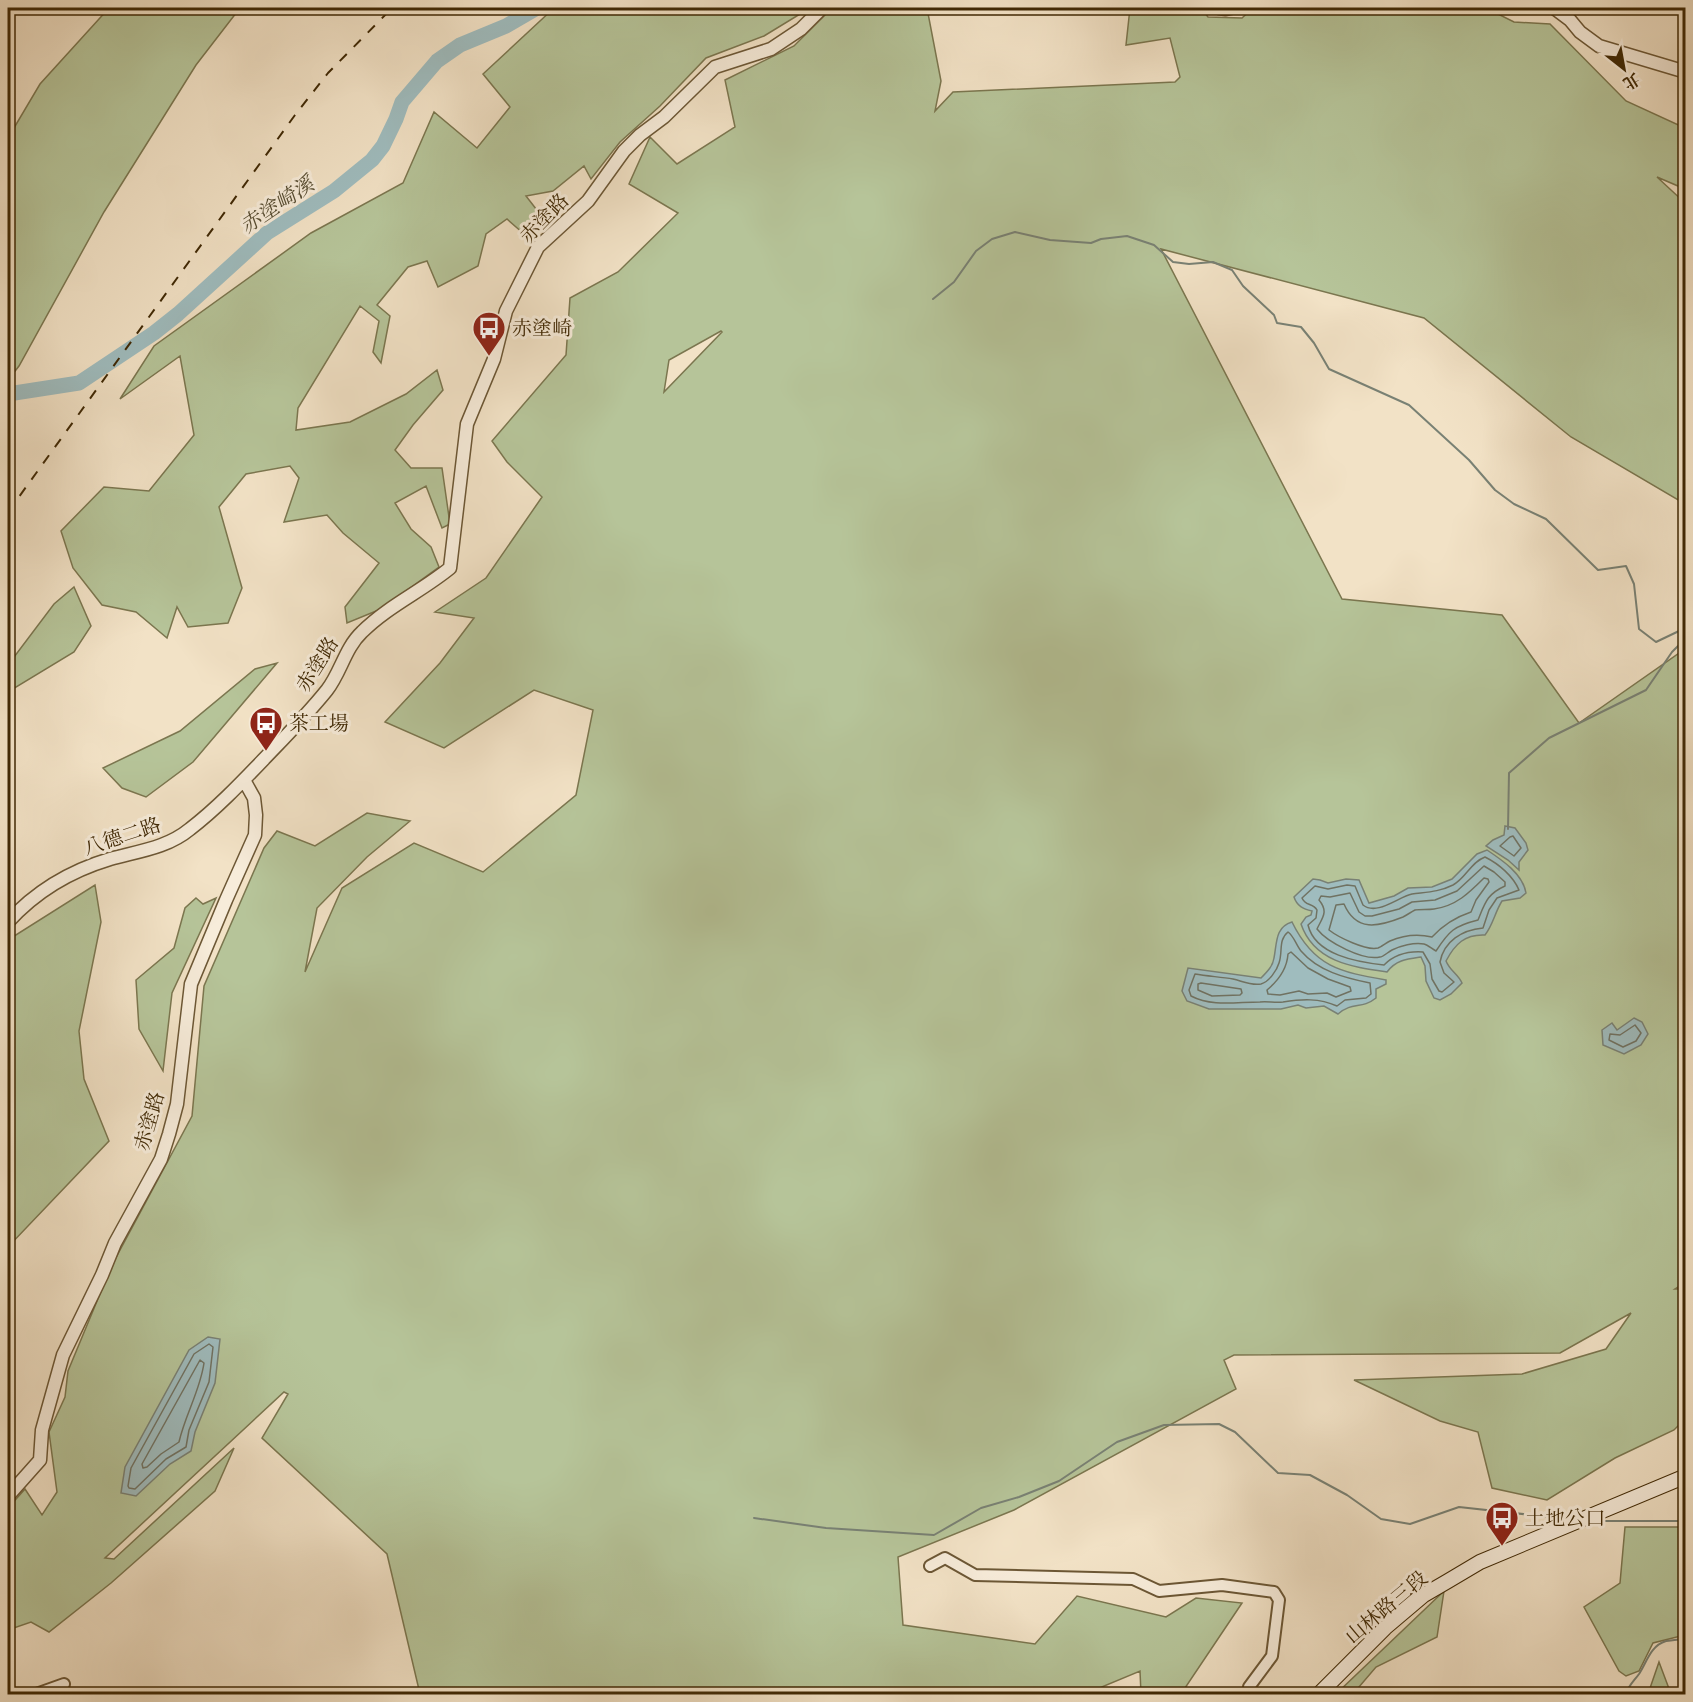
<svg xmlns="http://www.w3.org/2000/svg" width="1693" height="1702" font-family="Cardo,'Noto Serif TC',serif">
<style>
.green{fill:#b6c499;stroke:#7b764f;stroke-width:1.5;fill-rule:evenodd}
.water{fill:#9fbcbe;stroke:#798174;stroke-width:1.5}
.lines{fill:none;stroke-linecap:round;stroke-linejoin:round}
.shore{stroke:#707262;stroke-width:1.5}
.stream{stroke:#798174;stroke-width:2}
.river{stroke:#9fbcbe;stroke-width:15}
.minor-casing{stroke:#6c5735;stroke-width:14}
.tertiary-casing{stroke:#6c5735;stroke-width:15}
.secondary-casing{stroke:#402905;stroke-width:16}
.minor{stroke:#f7ecda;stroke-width:10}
.tertiary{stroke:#f7ecda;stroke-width:12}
.secondary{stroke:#f7ecda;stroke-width:14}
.rail{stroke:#402905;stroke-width:2;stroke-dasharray:10 10;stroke-linecap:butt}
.labels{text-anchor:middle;stroke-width:6;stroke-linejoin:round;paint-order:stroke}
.street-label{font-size:20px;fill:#402905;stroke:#f7ecda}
.poi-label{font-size:20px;fill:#402905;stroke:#f7ecda;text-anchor:start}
.water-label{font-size:21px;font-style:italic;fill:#584e33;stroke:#f7ecda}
</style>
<rect width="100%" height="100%" fill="#f2e2c6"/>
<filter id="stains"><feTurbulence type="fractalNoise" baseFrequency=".00333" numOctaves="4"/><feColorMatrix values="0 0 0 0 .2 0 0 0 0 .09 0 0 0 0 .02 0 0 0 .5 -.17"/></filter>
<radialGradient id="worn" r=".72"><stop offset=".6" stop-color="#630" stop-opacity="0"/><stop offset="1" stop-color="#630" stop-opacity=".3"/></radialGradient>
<path class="green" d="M 109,8 L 129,8 L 181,14 L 189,8 L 240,8 L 196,65 L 104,212 L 19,366 L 8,380 L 8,138 L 40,84 Z
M 554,8 L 810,8 L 764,36 L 706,58 L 660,106 L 620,142 L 591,179 L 584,166 L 553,191 L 526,196 L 540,214 L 524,234 L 507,219 L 486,234 L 478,266 L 438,287 L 427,261 L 408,267 L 377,305 L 390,316 L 381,363 L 373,352 L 379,321 L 360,306 L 298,408 L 296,430 L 350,422 L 406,394 L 437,370 L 443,390 L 413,425 L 395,450 L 411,468 L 442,468 L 450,524 L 442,528 L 426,486 L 395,503 L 411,529 L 431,547 L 439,567 L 381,609 L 347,623 L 345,607 L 379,563 L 343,533 L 327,515 L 284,522 L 299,478 L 290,466 L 246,474 L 219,507 L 242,588 L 228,623 L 188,627 L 177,607 L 167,638 L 136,612 L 102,605 L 73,568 L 61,531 L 104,487 L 149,491 L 194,435 L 180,356 L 120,399 L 154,346 L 311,233 L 403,183 L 434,112 L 477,148 L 510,107 L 483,74 Z
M 832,8 L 927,8 L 941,81 L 935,111 L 953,92 L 1175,82 L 1180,77 L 1170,38 L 1126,45 L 1130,8 L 1201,8 L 1208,17 L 1242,18 L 1253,8 L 1486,8 L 1514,22 L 1550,24 L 1626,101 L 1685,128 L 1685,189 L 1657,177 L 1685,203 L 1685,504 L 1571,437 L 1424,318 L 1161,249 L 1342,599 L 1502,615 L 1579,723 L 1685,649 L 1686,1282 L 1675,1289 L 1685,1289 L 1686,1418 L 1674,1430 L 1615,1458 L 1547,1500 L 1492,1488 L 1478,1432 L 1440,1421 L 1354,1380 L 1522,1374 L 1606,1349 L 1631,1313 L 1560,1353 L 1234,1355 L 1224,1360 L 1236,1389 L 1014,1510 L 898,1557 L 903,1625 L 1035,1644 L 1077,1596 L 1166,1617 L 1196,1598 L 1242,1603 L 1181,1694 L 1141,1694 L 1140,1671 L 1085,1694 L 420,1694 L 387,1554 L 262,1438 L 288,1394 L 284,1392 L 105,1558 L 114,1559 L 234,1448 L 215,1491 L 111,1583 L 49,1632 L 31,1622 L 8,1630 L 8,1508 L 25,1489 L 42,1515 L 57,1492 L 49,1432 L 65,1397 L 68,1371 L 112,1265 L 192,1116 L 204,986 L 264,848 L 277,831 L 315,846 L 367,813 L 410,821 L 367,857 L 317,908 L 305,972 L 342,888 L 414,843 L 483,872 L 576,795 L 593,710 L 534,690 L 444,748 L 385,722 L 440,663 L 474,618 L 435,612 L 486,578 L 542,497 L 507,462 L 492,441 L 566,355 L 570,298 L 618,272 L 678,213 L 629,184 L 650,137 L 677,164 L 735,127 L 725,80 L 794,46 ZM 721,331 L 722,332 L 664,392 L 669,360 Z
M 74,587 L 91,626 L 74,652 L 8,692 L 8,665 L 54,604 Z
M 277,663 L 193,762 L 146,797 L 122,788 L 103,768 L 180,731 L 255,669 Z
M 95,885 L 101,922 L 79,1031 L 84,1079 L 109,1141 L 8,1247 L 8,947 L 11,938 Z
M 196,898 L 203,904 L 216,898 L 172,993 L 163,1071 L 139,1029 L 136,980 L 174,948 L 185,908 Z
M 1625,1527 L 1686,1527 L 1685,1635 L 1653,1643 L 1639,1671 L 1626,1676 L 1619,1671 L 1584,1607 L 1620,1583 Z
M 1444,1591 L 1437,1637 L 1376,1667 L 1353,1694 L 1336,1694 Z
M 1659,1662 L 1671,1694 L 1648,1694 Z"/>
<path class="water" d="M 1505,826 L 1515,828 L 1526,843 L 1528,850 L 1519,862 L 1519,870 L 1508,860 L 1486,846 L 1493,840 L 1504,835 Z
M 1487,850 C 1502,860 1523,874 1526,893 L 1520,898 L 1502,901 C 1495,912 1493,925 1485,935 C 1465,934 1455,944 1446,961 C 1450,971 1458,974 1462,983 L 1451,994 L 1440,1000 L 1434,998 L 1426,981 L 1425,966 L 1421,957 C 1407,959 1396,960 1387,972 C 1352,967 1314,962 1301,924 L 1306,917 L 1311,915 L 1312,911 C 1303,909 1297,906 1294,897 L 1313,879 L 1320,880 L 1328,883 L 1346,879 L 1359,880 L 1369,903 L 1394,896 L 1408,888 L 1432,887 L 1452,879 L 1477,854 Z
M 1292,922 C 1314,967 1340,972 1386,980 L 1386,984 L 1376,989 L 1376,998 C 1361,1010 1353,1001 1338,1014 L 1324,1006 L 1306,1008 L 1298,1005 L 1281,1009 L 1209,1009 L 1187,1001 L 1182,991 L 1188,968 L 1261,978 C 1267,972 1273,966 1274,958 C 1277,943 1275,927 1292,922 Z
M 1634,1018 L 1642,1022 L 1648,1034 L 1641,1045 L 1624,1054 L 1603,1045 L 1602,1030 L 1612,1023 L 1617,1030 Z
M 208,1337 L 220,1339 L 215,1383 L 195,1432 L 191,1451 L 170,1464 L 136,1496 L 121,1493 L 125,1467 L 189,1350 Z"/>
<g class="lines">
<path class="shore" d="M 1513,836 L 1521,848 L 1514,856 L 1500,846 L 1510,837 Z
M 1485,857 C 1499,864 1513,876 1519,890 L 1497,898 L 1489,910 L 1483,928 C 1462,930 1444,941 1440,962 L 1444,973 L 1454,982 L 1442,992 L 1439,991 L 1432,979 L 1430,964 L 1423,952 C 1408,951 1394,955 1384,965 C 1357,962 1315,955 1308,925 L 1316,918 L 1317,910 C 1313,903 1305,906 1302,898 L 1315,886 L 1328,889 L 1347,885 L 1355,886 L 1363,905 C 1377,916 1398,897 1412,894 C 1427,892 1439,892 1453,885 C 1466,878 1471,862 1485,857 Z
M 1484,866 L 1494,872 L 1505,882 L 1505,886 C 1487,894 1485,903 1478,920 C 1454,926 1449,931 1436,951 C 1432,949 1428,945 1424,944 C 1414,942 1400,946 1392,950 C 1388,952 1383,957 1380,957 C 1363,961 1327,942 1317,929 C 1322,918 1329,912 1319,900 L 1321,896 L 1330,897 L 1350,893 L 1359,912 L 1365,916 L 1372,916 L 1399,909 L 1412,902 L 1435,900 L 1457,891 Z
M 1484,878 L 1488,879 L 1489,882 L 1476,900 L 1471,912 C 1456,917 1443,925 1432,937 C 1418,934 1404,935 1390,941 C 1386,943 1381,947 1378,948 C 1366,951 1338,937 1329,930 L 1336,905 L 1344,904 C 1356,932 1378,927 1403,917 C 1407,915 1411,912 1415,910 C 1421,909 1428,910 1434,909 C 1456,906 1469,893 1484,878 Z
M 1288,932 C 1294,936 1296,945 1301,951 C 1318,971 1345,978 1370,983 L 1371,994 L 1366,998 L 1345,1000 L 1337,1006 C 1319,998 1302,999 1283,1002 C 1275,1003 1267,1001 1260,1002 C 1236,1002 1212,1007 1191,996 L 1189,990 L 1195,974 C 1207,976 1220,977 1233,979 C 1242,981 1251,986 1261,984 C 1269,982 1277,970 1279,963 C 1283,952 1278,940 1288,932 Z
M 1291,952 L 1308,968 L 1328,979 L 1350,987 L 1351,991 L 1336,997 L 1327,993 L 1308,994 L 1299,991 L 1280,995 L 1268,994 L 1267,990 C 1279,980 1287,969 1288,954 Z
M 1201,983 L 1241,989 L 1242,993 L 1240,995 L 1212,996 L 1198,990 L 1198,984 Z
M 1635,1025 L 1641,1033 L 1636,1041 L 1623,1047 L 1609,1040 L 1610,1034 L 1620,1035 Z
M 209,1344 L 213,1347 L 209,1382 L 189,1430 L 186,1447 L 166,1459 L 135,1489 L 129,1488 L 128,1486 L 131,1468 L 194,1354 Z
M 200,1360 L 204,1363 C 200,1391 185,1415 179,1442 L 161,1454 L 147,1467 L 143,1468 L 142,1464 Z"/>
<path class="stream" d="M 933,299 L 954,282 L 976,251 L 992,239 L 1015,232 L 1050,240 L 1091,243 L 1101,239 L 1127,236 L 1154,245 L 1173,262 L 1189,264 L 1213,262 L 1232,270 L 1243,286 L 1274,315 L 1277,323 L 1301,327 L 1314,343 L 1329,369 L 1409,405 L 1469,460 L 1495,490 L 1514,504 L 1546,519 L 1598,570 L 1626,566 L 1634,584 L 1639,629 L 1656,642 L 1679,631 L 1686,630
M 1508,829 L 1509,773 L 1549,738 L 1646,690 L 1672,652 L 1686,638
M 754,1518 L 826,1528 L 934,1535 L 981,1508 L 1019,1497 L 1059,1481 L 1117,1442 L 1164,1425 L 1219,1424 L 1235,1432 L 1278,1473 L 1310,1475 L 1347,1495 L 1381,1519 L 1410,1524 L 1459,1507 L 1568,1519
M 1591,1521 L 1686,1521
M 1626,1694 C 1628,1686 1634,1681 1639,1674 C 1647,1662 1650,1646 1666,1641 C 1673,1640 1679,1640 1686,1638"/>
<path class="river" d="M 8,394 L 79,383 L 154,333 L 178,314 L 267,233 L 334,191 L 372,160 L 383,146 L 396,119 L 402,102 L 437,61 L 460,45 L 506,26 L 537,8"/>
<g class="minor-casing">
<path id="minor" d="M 930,1566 L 945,1558 L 975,1575 L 1133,1579 L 1159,1591 L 1222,1585 L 1274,1592 L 1279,1600 L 1272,1656 L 1249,1687 L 1248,1694
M 36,1694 L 64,1684"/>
</g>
<g class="tertiary-casing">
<path id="tertiary" d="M 1219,8 L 1226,9 L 1231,8
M 1554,8 L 1570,20 L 1580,32 L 1599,46 L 1686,72
M 8,922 C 36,891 70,871 110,859 C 139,851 167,848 190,829 C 216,809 240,784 263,760 C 285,737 307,715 327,690 C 341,672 345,648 362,632 C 388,606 422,591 450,568 L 467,424 L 494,359 L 506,311 L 538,247 L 588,201 L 624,151 L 640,135 L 664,117 L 715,67 L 771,49 L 801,29 L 822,8
M 8,1496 L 40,1460 L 42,1430 L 63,1355 L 102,1275 L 115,1243 L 161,1159 L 169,1134 L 177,1104 L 191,984 L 226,900 L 255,835 L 256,815 L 254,798 L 244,780"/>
</g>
<g class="secondary-casing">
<path id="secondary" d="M 1319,1694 L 1385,1628 L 1424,1595 L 1448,1581 L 1480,1562 L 1686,1476"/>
</g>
<use href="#minor" class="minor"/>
<use href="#tertiary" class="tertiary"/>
<use href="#secondary" class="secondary"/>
<path class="rail" d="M 8,512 L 295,115 L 328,73 L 392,8"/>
</g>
<defs>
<g id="bus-pin" transform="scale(1.725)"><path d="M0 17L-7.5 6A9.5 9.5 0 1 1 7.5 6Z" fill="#8f2418" stroke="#f7ecda"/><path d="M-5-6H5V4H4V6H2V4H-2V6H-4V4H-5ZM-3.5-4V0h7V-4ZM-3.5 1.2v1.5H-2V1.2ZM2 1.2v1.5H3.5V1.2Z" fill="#fff"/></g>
</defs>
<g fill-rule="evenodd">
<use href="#bus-pin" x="489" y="328"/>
<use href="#bus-pin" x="266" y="723"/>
<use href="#bus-pin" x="1502" y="1518"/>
</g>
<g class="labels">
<g class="street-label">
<text transform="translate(544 218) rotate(-46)" y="7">赤塗路</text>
<text transform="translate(317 664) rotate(-58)" y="7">赤塗路</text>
<text transform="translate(122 836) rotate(-18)" y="7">八德二路</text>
<text transform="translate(149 1121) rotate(-74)" y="7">赤塗路</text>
<text transform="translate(1386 1607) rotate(-40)" y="7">山林路三段</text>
</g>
<g class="poi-label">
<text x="512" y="335">赤塗崎</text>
<text x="289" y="730">茶工場</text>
<text x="1525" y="1525">土地公口</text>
</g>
<g class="water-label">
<text transform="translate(277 205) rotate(-34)" y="7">赤塗崎溪</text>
</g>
</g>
<rect width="1693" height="1702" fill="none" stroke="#f2e2c6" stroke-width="30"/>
<rect x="9" y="9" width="1675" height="1684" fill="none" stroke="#402905" stroke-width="3"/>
<rect x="15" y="15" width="1663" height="1672" fill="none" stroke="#402905" stroke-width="1.5"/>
<g transform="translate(1624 69) rotate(149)" stroke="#f7ecda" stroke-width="4.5" paint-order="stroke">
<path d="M0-4.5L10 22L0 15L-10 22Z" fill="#402905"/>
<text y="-9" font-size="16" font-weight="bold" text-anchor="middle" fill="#402905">北</text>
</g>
<rect width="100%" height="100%" filter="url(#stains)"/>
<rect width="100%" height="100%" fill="url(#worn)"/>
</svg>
